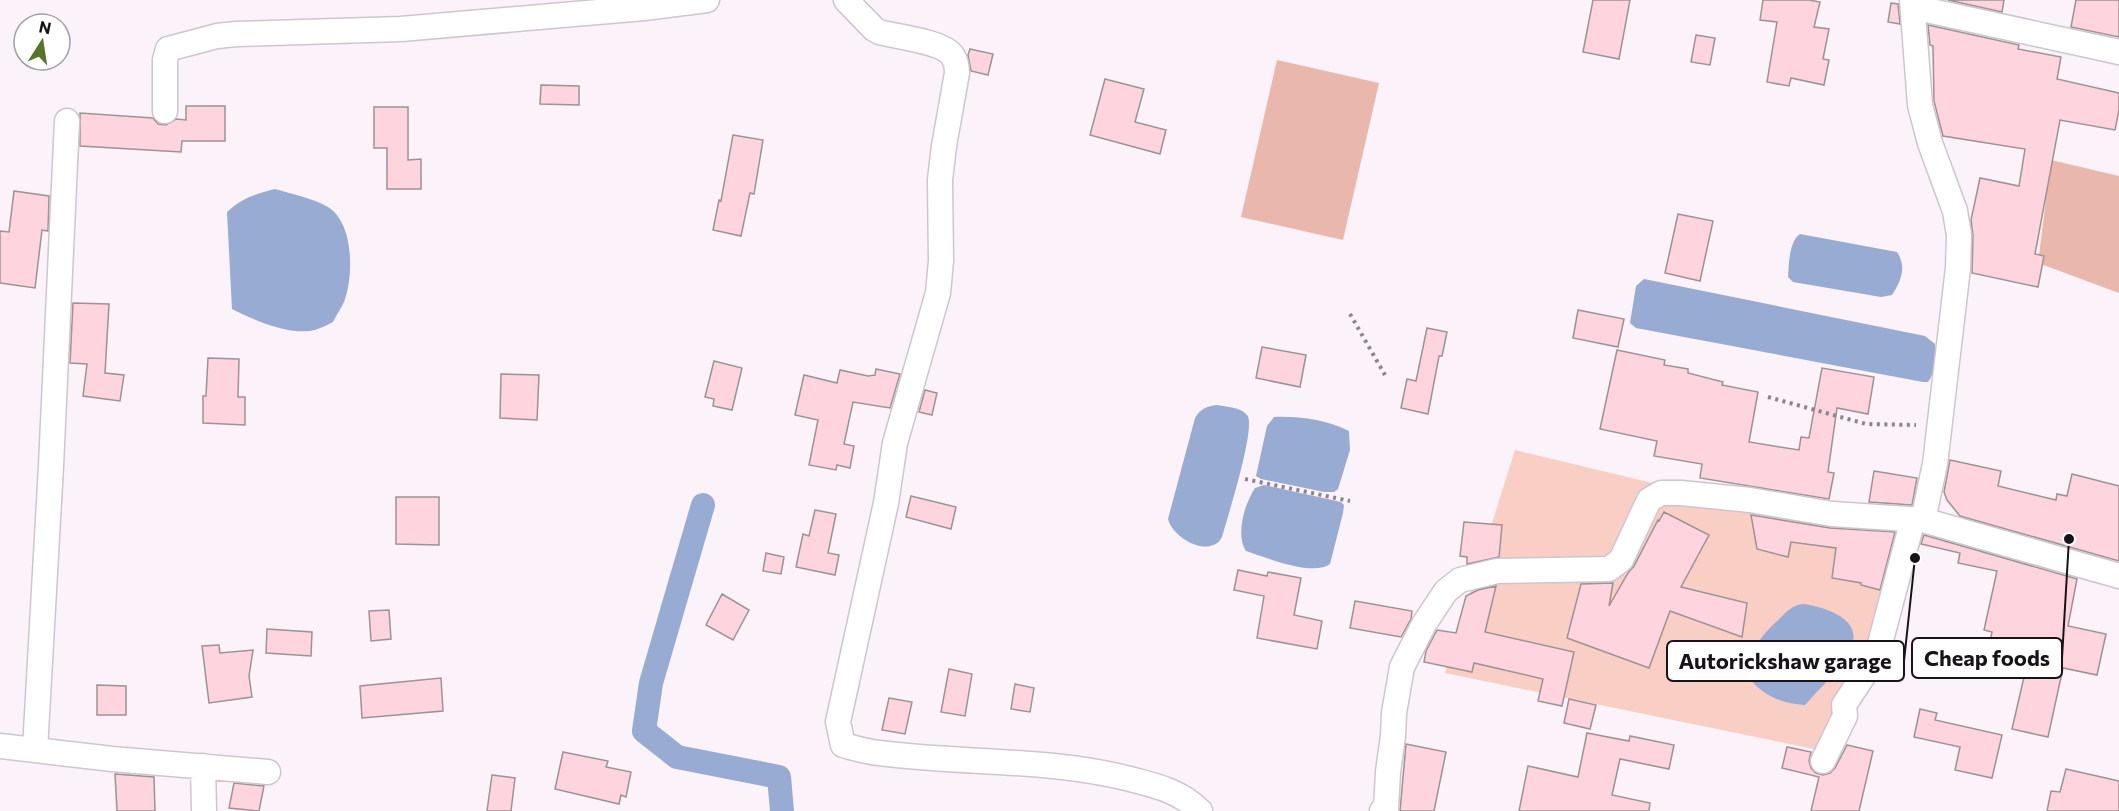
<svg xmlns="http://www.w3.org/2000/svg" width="2119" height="811" font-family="Commissioner,sans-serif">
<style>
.green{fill:#f9cec5}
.forest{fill:#eab7ac}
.water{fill:#97abd3}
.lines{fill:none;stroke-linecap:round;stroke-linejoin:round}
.canal{stroke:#97abd3;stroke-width:24}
.building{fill:#fed4df;stroke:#9d9294;stroke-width:1.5}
.street-casing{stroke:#cec6ce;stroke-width:27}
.path{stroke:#8b858b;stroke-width:4;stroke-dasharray:3 4.5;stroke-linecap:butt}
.street{stroke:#fff;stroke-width:24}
.leader{fill:none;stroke:#171417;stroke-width:2}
.callout-dot{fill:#171417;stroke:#fff;stroke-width:2}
.callout{fill:#fff;stroke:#171417;stroke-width:2}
.callout-label{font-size:22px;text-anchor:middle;font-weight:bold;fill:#171417}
</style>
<rect width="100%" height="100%" fill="#fbf2fa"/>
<path class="green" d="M 1515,450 L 1899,542 L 1874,646 L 1814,749 L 1445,673 Z"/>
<path class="forest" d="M 1277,60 L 1379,83 L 1343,240 L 1241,217 Z
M 2051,160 L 2119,176 L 2119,293 L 2038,263 Z"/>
<path class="water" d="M 275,189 C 292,194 312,198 328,207 C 354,223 354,276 344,302 C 341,309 336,315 333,322 C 327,325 321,328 315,330 C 290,336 254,320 232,309 L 227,212 C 242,198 255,194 275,189 Z
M 1800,234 L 1897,252 C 1907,267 1901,281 1892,295 L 1881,297 L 1793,282 L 1788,277 C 1789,264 1789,241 1800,234 Z
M 1644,279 L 1925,336 L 1935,344 C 1936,356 1936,371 1928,382 L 1923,382 L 1636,328 L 1630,323 L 1636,286 Z
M 1217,405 C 1227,407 1240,407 1247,415 C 1257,425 1227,519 1222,537 C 1211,559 1173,539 1168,519 L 1195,418 C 1200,409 1207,406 1217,405 Z
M 1274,417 C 1299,416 1327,420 1349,431 L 1350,450 L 1338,489 L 1334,492 L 1324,492 L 1261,479 L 1256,476 L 1267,426 Z
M 1264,485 L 1341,502 L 1344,505 L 1343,513 L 1330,564 C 1313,577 1265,557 1246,551 C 1235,535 1245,503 1255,488 Z
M 1804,604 C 1824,607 1864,619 1851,647 C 1841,669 1820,688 1805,705 C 1782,704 1764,696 1749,678 C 1751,650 1757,640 1777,621 C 1787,612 1791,605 1804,604 Z"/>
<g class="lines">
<path class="canal" d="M 703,505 L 651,683 L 644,731 L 677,757 L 779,777 L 782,811"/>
</g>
<path class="building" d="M 1593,0 L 1630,0 L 1619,59 L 1583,52 Z
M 1763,0 L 1809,0 L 1820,2 L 1814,27 L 1829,29 L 1823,59 L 1829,60 L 1824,85 L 1791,78 L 1789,86 L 1767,82 L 1777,22 L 1760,20 Z
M 1948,0 L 2004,0 L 2002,12 Z
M 2076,0 L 2119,0 L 2119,37 L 2071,27 Z
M 1891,3 L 1898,4 L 1900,24 L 1888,22 Z
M 1928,25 L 2019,45 L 2018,49 L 2061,57 L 2057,79 L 2119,93 L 2119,110 L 2115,130 L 2060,120 L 2035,254 L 2044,256 L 2038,287 L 1972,273 L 1973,235 L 1971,220 L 1980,178 L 2019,186 L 2025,149 L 1943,136 L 1934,101 L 1933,46 L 1930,45 Z
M 1696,35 L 1715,38 L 1710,65 L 1691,62 Z
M 970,49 L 993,54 L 988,75 L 971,71 L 968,55 Z
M 1105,79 L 1144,89 L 1135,122 L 1166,130 L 1160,154 L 1090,135 Z
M 541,85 L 579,86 L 579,105 L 540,104 Z
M 186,106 L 225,106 L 225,141 L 182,141 L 181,152 L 80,146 L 80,113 L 153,118 L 158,124 L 166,125 L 176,119 L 186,120 Z
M 374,107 L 408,107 L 408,160 L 421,159 L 421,189 L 387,189 L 387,148 L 374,148 Z
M 733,135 L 763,140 L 754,194 L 750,193 L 741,236 L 713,230 L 719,200 L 721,201 Z
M 14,191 L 49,196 L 48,231 L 42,230 L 35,288 L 0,283 L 0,231 L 9,232 Z
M 1678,214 L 1713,221 L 1700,281 L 1665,273 Z
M 73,303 L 109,304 L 105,373 L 124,375 L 120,401 L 83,396 L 87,364 L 70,363 Z
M 1578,310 L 1624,319 L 1618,347 L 1573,338 Z
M 1427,328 L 1447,332 L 1442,356 L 1439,356 L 1428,414 L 1401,408 L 1407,379 L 1416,381 Z
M 1262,347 L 1306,355 L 1300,387 L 1256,378 Z
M 1617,350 L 1665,360 L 1664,365 L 1688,369 L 1688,373 L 1723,382 L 1722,385 L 1758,392 L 1749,442 L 1799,450 L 1801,437 L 1809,438 L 1822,368 L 1874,377 L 1868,414 L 1837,408 L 1828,472 L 1834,473 L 1829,499 L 1700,478 L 1702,464 L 1654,456 L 1657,441 L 1600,429 Z
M 208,358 L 239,359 L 238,397 L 245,397 L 245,425 L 203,423 L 203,396 L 206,396 Z
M 714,361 L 742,368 L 732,410 L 713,406 L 714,399 L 705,397 Z
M 876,369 L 900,374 L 890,408 L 853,402 L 844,444 L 854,446 L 850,468 L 837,465 L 836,470 L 809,465 L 818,420 L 795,415 L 804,375 L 837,383 L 840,370 L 868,376 L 875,375 Z
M 501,374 L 539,375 L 537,420 L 500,418 Z
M 925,390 L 937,393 L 932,415 L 919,412 Z
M 1950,460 L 2001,471 L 1998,486 L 2056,500 L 2057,494 L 2067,496 L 2072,474 L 2119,486 L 2119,561 L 1960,516 L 1947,500 L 1944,492 Z
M 1874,471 L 1917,478 L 1912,505 L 1869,502 Z
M 911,496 L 956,507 L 951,529 L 906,517 Z
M 396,497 L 439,497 L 439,545 L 396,544 Z
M 815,510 L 836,514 L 828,553 L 839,555 L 835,575 L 796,567 L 803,534 L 809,536 Z
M 1664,512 L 1709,535 L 1681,587 L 1747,603 L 1742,637 L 1670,611 L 1649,668 L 1567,638 L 1581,584 L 1613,583 L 1609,606 L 1628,573 L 1634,566 L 1658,520 L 1659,521 Z
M 1751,515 L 1830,528 L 1895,532 L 1880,590 L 1861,585 L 1861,583 L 1832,578 L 1836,548 L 1791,542 L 1788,557 L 1757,549 Z
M 1464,522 L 1502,525 L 1499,557 L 1467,564 L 1467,557 L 1460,556 Z
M 1924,535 L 2077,579 L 2068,626 L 2106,634 L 2097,675 L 2063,668 L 2048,737 L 2012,729 L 2024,677 L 1984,668 L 1992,632 L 1984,630 L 1997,571 L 1958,563 L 1960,553 L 1921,544 Z
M 766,553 L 784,557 L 781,574 L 763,571 Z
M 1238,570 L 1267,576 L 1268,572 L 1301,578 L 1294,615 L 1322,621 L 1317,649 L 1257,638 L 1264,596 L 1234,590 Z
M 1496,586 L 1485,632 L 1574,652 L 1562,706 L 1538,701 L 1543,679 L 1474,663 L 1472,672 L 1424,662 L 1426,651 L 1437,630 L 1456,633 L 1466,596 L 1478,590 Z
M 722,594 L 749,610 L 733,640 L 706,625 Z
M 1355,601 L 1412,611 L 1411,619 L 1401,637 L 1350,628 Z
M 389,610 L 391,639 L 371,641 L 369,611 Z
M 267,629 L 312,632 L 311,656 L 266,653 Z
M 219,645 L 220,653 L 253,650 L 249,676 L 252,697 L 209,703 L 202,646 Z
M 949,669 L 972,674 L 965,716 L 941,712 Z
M 441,678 L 443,711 L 362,718 L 360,686 Z
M 1015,684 L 1034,688 L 1030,712 L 1011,709 Z
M 97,685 L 126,686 L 126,715 L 97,715 Z
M 889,698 L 912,702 L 905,734 L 882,730 Z
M 1569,699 L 1596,705 L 1590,729 L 1564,723 Z
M 1920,709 L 1937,713 L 1935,720 L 2002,735 L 1992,778 L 1955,770 L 1960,747 L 1914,737 Z
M 1587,733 L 1629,741 L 1630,736 L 1674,745 L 1669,769 L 1620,759 L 1612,795 L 1650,803 L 1649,811 L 1519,811 L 1528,766 L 1578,777 Z
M 1406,744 L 1446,752 L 1434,811 L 1400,811 Z
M 1847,745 L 1873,751 L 1859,811 L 1811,811 L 1819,777 L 1782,768 L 1787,747 L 1811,752 L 1809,761 L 1811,768 L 1816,773 L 1823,775 L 1830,773 L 1835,768 Z
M 563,752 L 608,761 L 606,767 L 631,772 L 626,797 L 621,795 L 619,804 L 555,789 Z
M 2066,769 L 2119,781 L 2119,811 L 2047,811 L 2051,791 L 2060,792 Z
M 115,774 L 154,777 L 155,811 L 117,811 Z
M 492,775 L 515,778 L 511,811 L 487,811 Z
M 234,783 L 264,786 L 259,811 L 229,808 Z"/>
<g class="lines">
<g class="street-casing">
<path id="street" d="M 846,0 L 874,29 L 879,32 C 897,37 941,41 952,55 C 956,61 957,67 957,73 L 944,146 L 940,180 L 941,261 L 938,293 L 895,443 L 886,503 L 838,722 L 843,745 C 855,748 867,752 879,753 C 963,764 1048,758 1130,779 C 1157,786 1180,791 1200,811
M 1912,0 L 1920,105 L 1930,143 L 1955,211 L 1959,235 L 1958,268 L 1935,464 L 1923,520
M 1913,7 L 2119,52
M 165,111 L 165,60 L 168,49 L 217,36 L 236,34 L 401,29 L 644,8 L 707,0
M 0,746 L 112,759 L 268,772
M 35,750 L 51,466 L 67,121
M 1823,761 L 1845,716 L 1844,705 L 1877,655 L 1913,519
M 203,766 L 204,811
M 1382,811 L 1386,809 L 1388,772 L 1393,736 L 1394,713 L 1402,667 L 1424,624 L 1446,591 L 1460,580 L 1497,571 L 1609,569 L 1621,560 L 1649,500 L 1661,493 L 1681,493 L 1750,500 L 1832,514 L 1923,520 L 2119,576"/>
</g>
<path class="path" d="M 1350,314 L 1385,375
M 1768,397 L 1866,424 L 1916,425
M 1245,479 L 1350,501"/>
<use href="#street" class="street"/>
</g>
<path class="leader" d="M2069 539L2062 658M1915 558L1904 661"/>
<g class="callout-dot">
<circle cx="2069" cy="539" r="6"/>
<circle cx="1915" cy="558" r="6"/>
</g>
<g class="callout">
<rect x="1912" y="638" width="150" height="40" rx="6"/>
<rect x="1667" y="641" width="237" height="40" rx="6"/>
</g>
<g class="callout-label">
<text x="1987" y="666">Cheap foods</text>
<text x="1785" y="669">Autorickshaw garage</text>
</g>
<g transform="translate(42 42) rotate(12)"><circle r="28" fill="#ffffff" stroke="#a2a1a2" stroke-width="1.5"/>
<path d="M0-4.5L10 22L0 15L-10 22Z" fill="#57752a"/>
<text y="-9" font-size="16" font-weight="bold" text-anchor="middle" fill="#171417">N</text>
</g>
</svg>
